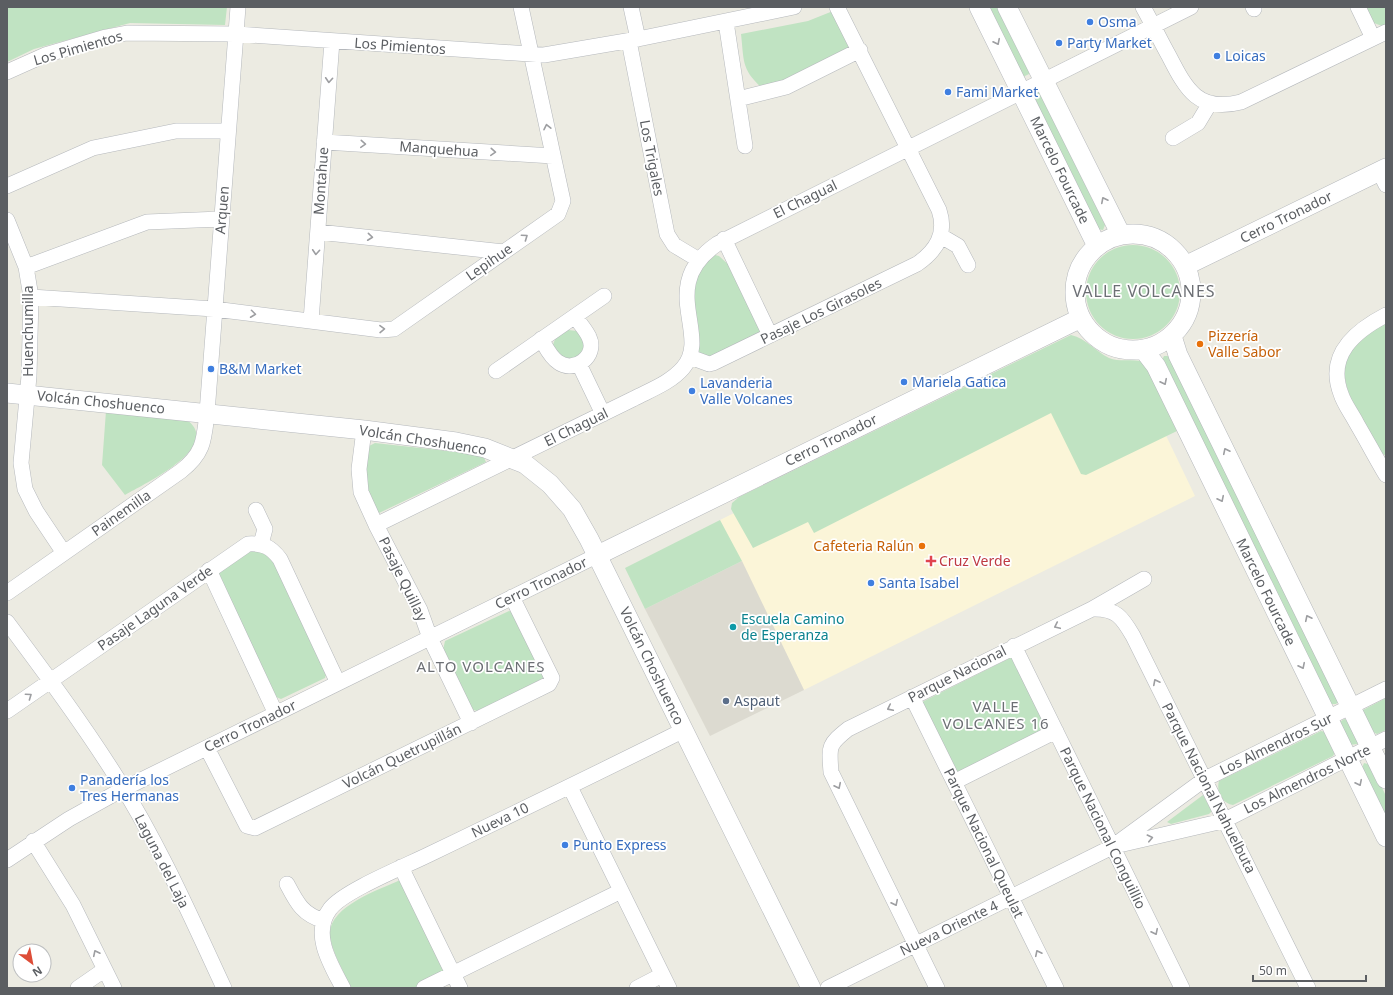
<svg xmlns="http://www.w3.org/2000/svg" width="1393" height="995" font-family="'Noto Sans',sans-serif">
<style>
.commercial{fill:#fbf5d8}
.education{fill:#dcdad0}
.green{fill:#c0e3c2}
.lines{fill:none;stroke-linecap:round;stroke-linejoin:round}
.minor-casing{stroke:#b5b8bc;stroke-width:16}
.tertiary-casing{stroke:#b5b8bc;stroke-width:20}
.minor{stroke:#fff;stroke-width:15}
.tertiary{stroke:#fff;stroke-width:19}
.oneway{stroke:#9d9ea1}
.shop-dot{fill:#3f7fe0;stroke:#fff;stroke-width:1.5}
.food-dot{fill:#e8710a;stroke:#fff;stroke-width:1.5}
.health-dot{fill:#e0444e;stroke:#fff;stroke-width:1.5}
.culture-dot{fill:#0f9aa8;stroke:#fff;stroke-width:1.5}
.service-dot{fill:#5c6f8a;stroke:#fff;stroke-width:1.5}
.labels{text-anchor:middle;stroke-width:3.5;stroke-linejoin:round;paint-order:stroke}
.shop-label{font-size:14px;fill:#366cbe;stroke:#fff;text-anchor:start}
.street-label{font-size:14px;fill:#5b5e62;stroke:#fff}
.food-label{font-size:14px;fill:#c56008;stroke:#fff;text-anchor:start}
.health-label{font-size:14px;fill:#be3a42;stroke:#fff;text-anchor:start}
.culture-label{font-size:14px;fill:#0d838f;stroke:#fff;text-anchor:start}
.service-label{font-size:14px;fill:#4e5e75;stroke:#fff;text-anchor:start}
.neighbourhood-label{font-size:15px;letter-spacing:1px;fill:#6c6f74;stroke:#fff}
.quarter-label{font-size:16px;letter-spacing:1px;fill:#6c6f74;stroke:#fff}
</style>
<rect width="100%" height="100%" fill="#ecebe2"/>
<path class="commercial" d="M 1071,346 L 1137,375 L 1195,496 L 804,690 L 720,520 Z"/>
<path class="education" d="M 742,561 L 804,690 L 710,736 L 645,609 Z"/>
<path class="green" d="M 7,7 L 227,7 L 225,25 L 130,23 L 34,49 L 7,62 Z
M 986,7 L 997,7 L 1029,71 L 1029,74 L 1023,77 Z
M 1366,7 L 1386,7 L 1386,24 L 1382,26 L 1374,23 Z
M 833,11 L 852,49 L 776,87 L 761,87 C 741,69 744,59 741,34 L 808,21 Z
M 1039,91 L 1105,225 L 1103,230 L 1097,229 L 1031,94 Z
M1086 292a47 47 0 1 1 94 0a47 47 0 1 1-94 0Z
M 715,255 L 719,256 L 730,266 L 761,333 L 709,361 L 698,355 C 700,328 686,290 702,268 C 705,263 711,259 715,255 Z
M 1386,321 L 1386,456 L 1382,453 C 1366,426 1326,375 1354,345 C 1362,335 1376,328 1386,321 Z
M 568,330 L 577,331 L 584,338 L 583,355 L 562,361 L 553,345 C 555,336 560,334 568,330 Z
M 1071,335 C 1087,339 1095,351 1109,358 C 1119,362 1130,359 1141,361 L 1146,366 L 1177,431 L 1086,475 L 1081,474 L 1051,413 L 814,533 L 808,522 L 753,548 L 731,509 L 732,503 L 739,497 Z
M 1164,356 L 1169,356 L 1339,701 L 1336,704 L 1330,704 L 1162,360 Z
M 106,411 L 187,420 C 224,447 142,485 125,495 L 102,465 Z
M 375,443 L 475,454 L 484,458 L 486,462 L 379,513 L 376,512 L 364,483 L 369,446 Z
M 720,520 L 742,561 L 645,609 L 625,568 Z
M 247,549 L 272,554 L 328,669 L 325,678 L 281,699 L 276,697 L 216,573 Z
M 509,611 L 514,612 L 545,677 L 481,712 L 470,709 L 443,650 L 445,641 Z
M 1014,656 L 1050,730 L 956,776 L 920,703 Z
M 1386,698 L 1386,730 L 1377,734 L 1371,731 L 1362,715 L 1363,710 Z
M 1344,719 L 1348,720 L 1359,741 L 1357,744 L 1350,745 L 1340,722 Z
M 1321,731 L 1325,732 L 1335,752 L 1333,756 L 1233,805 C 1222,803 1216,792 1219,781 Z
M 1364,763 L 1371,765 L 1386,796 L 1386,817 L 1362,768 Z
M 1203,795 L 1212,811 L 1209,814 L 1171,824 L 1167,822 Z
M 400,880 L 444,969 L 442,974 L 414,988 L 351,988 C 344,972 333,954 330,937 C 326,907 379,890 400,880 Z"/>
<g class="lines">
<g class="minor-casing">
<path id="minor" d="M 631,7 L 638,39
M 1143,7 C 1152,23 1160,40 1169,56 C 1186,89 1198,113 1241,102 L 1386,32
M 1253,7 L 1254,9
M 1358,7 L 1373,38
M 726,22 L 745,146
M 629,41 L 667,234 L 674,245 L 699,260
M 7,72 L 45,55 L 106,37 L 127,33 L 236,34 L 544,55 L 638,39 L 794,7
M 738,99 L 786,87 L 860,50
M 1173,138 L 1198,123 L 1210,103
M 324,142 L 553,156
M 1379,171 L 1386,185
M 7,186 L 93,148 L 176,131 L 228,131
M 7,220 L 26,267 L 31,297 L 29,376 L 21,463 L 25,489 L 36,511 L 64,553
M 318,232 L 504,252
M 941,236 L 958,246 L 968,265
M 724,239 L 770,335
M 26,267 L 147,222 L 221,219
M 31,297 L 214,309 L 381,330 L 394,329 L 558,214 L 563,201 L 521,7
M 1386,315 C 1355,331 1326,355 1341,394 C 1344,404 1352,414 1357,424 C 1367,441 1376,458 1386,475
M 311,321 L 332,41
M 541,339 C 546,347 550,357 558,362 C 574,374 598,356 589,337 C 586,330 579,323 575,316
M 690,357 L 709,364 L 713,363 L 917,264 C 936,251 947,234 939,210 L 837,7
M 579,364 L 603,414
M 496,371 L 604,296
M 364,430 L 359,469 L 361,492 L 376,525 L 420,610 L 430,638 L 471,723
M 256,510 L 265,529 L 261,544
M 376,525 L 633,399 C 650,390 670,383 683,368 C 712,335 656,286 717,244 L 1191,7
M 209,570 L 276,714
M 7,593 L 181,471 C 204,453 204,440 207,413 L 238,7
M 1092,609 C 1116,608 1122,617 1133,636 L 1308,988
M 7,622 C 45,673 83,724 117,778 C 159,844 191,917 224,988
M 1014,646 L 1182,988
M 912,697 L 1056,988
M 7,711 L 248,544 C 263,543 271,547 280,559 L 338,683
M 207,748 L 247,826 L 255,828 L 549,684 L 552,678 L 512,597
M 954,782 L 1056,731
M 570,787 L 669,988
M 33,841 L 73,905 L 114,988
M 1119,845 L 1223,821 L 1386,739
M 7,860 L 69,819 L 123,789 L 598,555
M 401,867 L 460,988
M 287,884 C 297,903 302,914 324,921
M 78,988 L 104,970
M 343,988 C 331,965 311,934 330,909 C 343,891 408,865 430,854 C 515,813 600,772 684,730
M 424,988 L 621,891
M 637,988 L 662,975
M 828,988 L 1112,847 L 1205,779 L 1386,689
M 937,988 L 831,772 C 829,746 828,745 848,729 L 1092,609 L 1144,579"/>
</g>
<g class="tertiary-casing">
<path id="tertiary" d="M 979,7 L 1097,246
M 1007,7 L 1121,235
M1075 292a58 58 0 1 1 116 0a58 58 0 1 1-116 0Z
M 1185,266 L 1386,168
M 1172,336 L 1178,355 L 1386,779
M 1143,349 L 1156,366 L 1386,837
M 7,393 L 364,430 L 456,442 L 485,448 L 525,464 L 550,484 L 572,509 L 589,539 L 811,988
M 598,555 L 1081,318"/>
</g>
<use href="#minor" class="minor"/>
<use href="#tertiary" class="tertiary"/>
</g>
<defs><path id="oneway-chevron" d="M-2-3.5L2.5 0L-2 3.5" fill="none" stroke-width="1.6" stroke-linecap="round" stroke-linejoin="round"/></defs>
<g class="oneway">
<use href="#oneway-chevron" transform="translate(997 42) rotate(64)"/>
<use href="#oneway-chevron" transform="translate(329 80) rotate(94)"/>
<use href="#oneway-chevron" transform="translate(547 127) rotate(-102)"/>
<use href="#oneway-chevron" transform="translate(363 144) rotate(4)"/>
<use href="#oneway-chevron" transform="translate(493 152) rotate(4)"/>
<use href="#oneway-chevron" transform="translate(1104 200) rotate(-117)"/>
<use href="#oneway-chevron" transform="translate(370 237) rotate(6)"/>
<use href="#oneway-chevron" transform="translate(525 237) rotate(-35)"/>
<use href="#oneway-chevron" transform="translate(316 252) rotate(94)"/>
<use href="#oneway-chevron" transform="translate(253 314) rotate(7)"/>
<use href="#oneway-chevron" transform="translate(382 329) rotate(-1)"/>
<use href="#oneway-chevron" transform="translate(1164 382) rotate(64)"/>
<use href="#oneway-chevron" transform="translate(1226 451) rotate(-116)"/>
<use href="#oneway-chevron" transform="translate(1221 499) rotate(64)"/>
<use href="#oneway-chevron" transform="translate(1308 618) rotate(-116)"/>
<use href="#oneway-chevron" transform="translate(1057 626) rotate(155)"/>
<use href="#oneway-chevron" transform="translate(1302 666) rotate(64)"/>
<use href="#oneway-chevron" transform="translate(1156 682) rotate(-117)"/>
<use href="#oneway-chevron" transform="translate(29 696) rotate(-35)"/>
<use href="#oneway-chevron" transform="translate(890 708) rotate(154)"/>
<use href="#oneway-chevron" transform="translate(1359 783) rotate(64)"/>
<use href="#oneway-chevron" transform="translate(838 786) rotate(64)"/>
<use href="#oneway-chevron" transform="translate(1150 838) rotate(-13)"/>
<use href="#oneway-chevron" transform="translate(895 903) rotate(64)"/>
<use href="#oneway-chevron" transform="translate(1155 932) rotate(64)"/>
<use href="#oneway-chevron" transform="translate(96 953) rotate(-116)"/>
<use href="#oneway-chevron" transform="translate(1038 953) rotate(-116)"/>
</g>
<g class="shop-dot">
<circle cx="1090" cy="22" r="4"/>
<circle cx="1059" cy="43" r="4"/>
<circle cx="1217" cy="56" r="4"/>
<circle cx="948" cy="92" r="4"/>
<circle cx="211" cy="369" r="4"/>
<circle cx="904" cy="382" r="4"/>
<circle cx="692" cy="391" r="4"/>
<circle cx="871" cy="583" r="4"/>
<circle cx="72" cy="788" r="4"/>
<circle cx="565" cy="845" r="4"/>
</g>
<g class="food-dot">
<circle cx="1200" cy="344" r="4"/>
<circle cx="922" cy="546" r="4"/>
</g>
<path class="health-dot" d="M929 555h4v4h4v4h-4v4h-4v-4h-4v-4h4z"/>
<circle class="culture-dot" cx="733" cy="627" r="4"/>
<circle class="service-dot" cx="726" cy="701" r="4"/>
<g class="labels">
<g class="shop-label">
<text x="1098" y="27">Osma</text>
<text x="1067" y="48">Party Market</text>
<text x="1225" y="61">Loicas</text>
<text x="956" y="97">Fami Market</text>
<text x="219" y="374">B&amp;M Market</text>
<text x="912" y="387">Mariela Gatica</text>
<text x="700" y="388">Lavanderia<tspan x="700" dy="16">Valle Volcanes</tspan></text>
<text x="879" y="588">Santa Isabel</text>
<text x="80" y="785">Panadería los<tspan x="80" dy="16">Tres Hermanas</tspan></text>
<text x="573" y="850">Punto Express</text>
</g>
<g class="street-label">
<text transform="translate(400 46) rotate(4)" y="5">Los Pimientos</text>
<text transform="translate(78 48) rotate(-16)" y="5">Los Pimientos</text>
<text transform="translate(439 149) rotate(4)" y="5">Manquehua</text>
<text transform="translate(652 158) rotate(79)" y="5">Los Trigales</text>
<text transform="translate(1060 170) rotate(64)" y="5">Marcelo Fourcade</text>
<text transform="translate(321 181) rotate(-86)" y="5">Montahue</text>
<text transform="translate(805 199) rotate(-26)" y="5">El Chagual</text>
<text transform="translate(222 210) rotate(-85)" y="5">Arquen</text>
<text transform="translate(1286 217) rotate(-26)" y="5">Cerro Tronador</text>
<text transform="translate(489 262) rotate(-35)" y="5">Lepihue</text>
<text transform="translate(821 311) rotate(-26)" y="5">Pasaje Los Girasoles</text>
<text transform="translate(28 331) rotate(-90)" y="5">Huenchumilla</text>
<text transform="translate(101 402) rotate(6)" y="5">Volcán Choshuenco</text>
<text transform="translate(576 427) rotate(-26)" y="5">El Chagual</text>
<text transform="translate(423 440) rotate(9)" y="5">Volcán Choshuenco</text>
<text transform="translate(831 440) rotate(-26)" y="5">Cerro Tronador</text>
<text transform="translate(121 513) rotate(-35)" y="5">Painemilla</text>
<text transform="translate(403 579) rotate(64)" y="5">Pasaje Quillay</text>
<text transform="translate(541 583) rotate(-26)" y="5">Cerro Tronador</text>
<text transform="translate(1266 592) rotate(64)" y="5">Marcelo Fourcade</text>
<text transform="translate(155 608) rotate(-35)" y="5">Pasaje Laguna Verde</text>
<text transform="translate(652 666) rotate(64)" y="5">Volcán Choshuenco</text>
<text transform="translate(957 674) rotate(-27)" y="5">Parque Nacional</text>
<text transform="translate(250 726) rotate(-26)" y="5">Cerro Tronador</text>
<text transform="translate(1276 744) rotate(-26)" y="5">Los Almendros Sur</text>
<text transform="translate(402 756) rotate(-26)" y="5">Volcán Quetrupillán</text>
<text transform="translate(1307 779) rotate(-26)" y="5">Los Almendros Norte</text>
<text transform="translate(1209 788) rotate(63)" y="5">Parque Nacional Nahuelbuta</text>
<text transform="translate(500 820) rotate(-26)" y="5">Nueva 10</text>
<text transform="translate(1103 828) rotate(64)" y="5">Parque Nacional Conguillio</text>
<text transform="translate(984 843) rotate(64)" y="5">Parque Nacional Queulat</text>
<text transform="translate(162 861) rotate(63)" y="5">Laguna del Laja</text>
<text transform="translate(949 928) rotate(-26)" y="5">Nueva Oriente 4</text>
</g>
<g class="food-label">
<text x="1208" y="341">Pizzería<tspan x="1208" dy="16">Valle Sabor</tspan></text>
<text x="914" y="551" text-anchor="end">Cafeteria Ralún</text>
</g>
<g class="health-label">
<text x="939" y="566">Cruz Verde</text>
</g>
<g class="culture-label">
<text x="741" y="624">Escuela Camino<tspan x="741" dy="16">de Esperanza</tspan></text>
</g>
<g class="service-label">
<text x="734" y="706">Aspaut</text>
</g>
<g class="neighbourhood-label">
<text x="481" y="672">ALTO VOLCANES</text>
<text x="996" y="712">VALLE<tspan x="996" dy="17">VOLCANES 16</tspan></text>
</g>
<g class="quarter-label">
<text x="1144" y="297">VALLE VOLCANES</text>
</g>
</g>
<rect width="1393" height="995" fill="none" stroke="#5b5e62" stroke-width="16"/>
<g transform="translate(32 963) rotate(148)"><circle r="19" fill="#ffffff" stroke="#bdbfc0"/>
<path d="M0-3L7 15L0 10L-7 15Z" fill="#dd4d38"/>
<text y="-6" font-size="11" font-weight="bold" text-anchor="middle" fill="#5b5e62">N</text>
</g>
<path d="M1253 975v6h113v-6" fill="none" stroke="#5b5e62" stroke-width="2"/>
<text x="1259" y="975" font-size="12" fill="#5b5e62" stroke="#ffffff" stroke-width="3" paint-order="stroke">50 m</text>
</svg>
